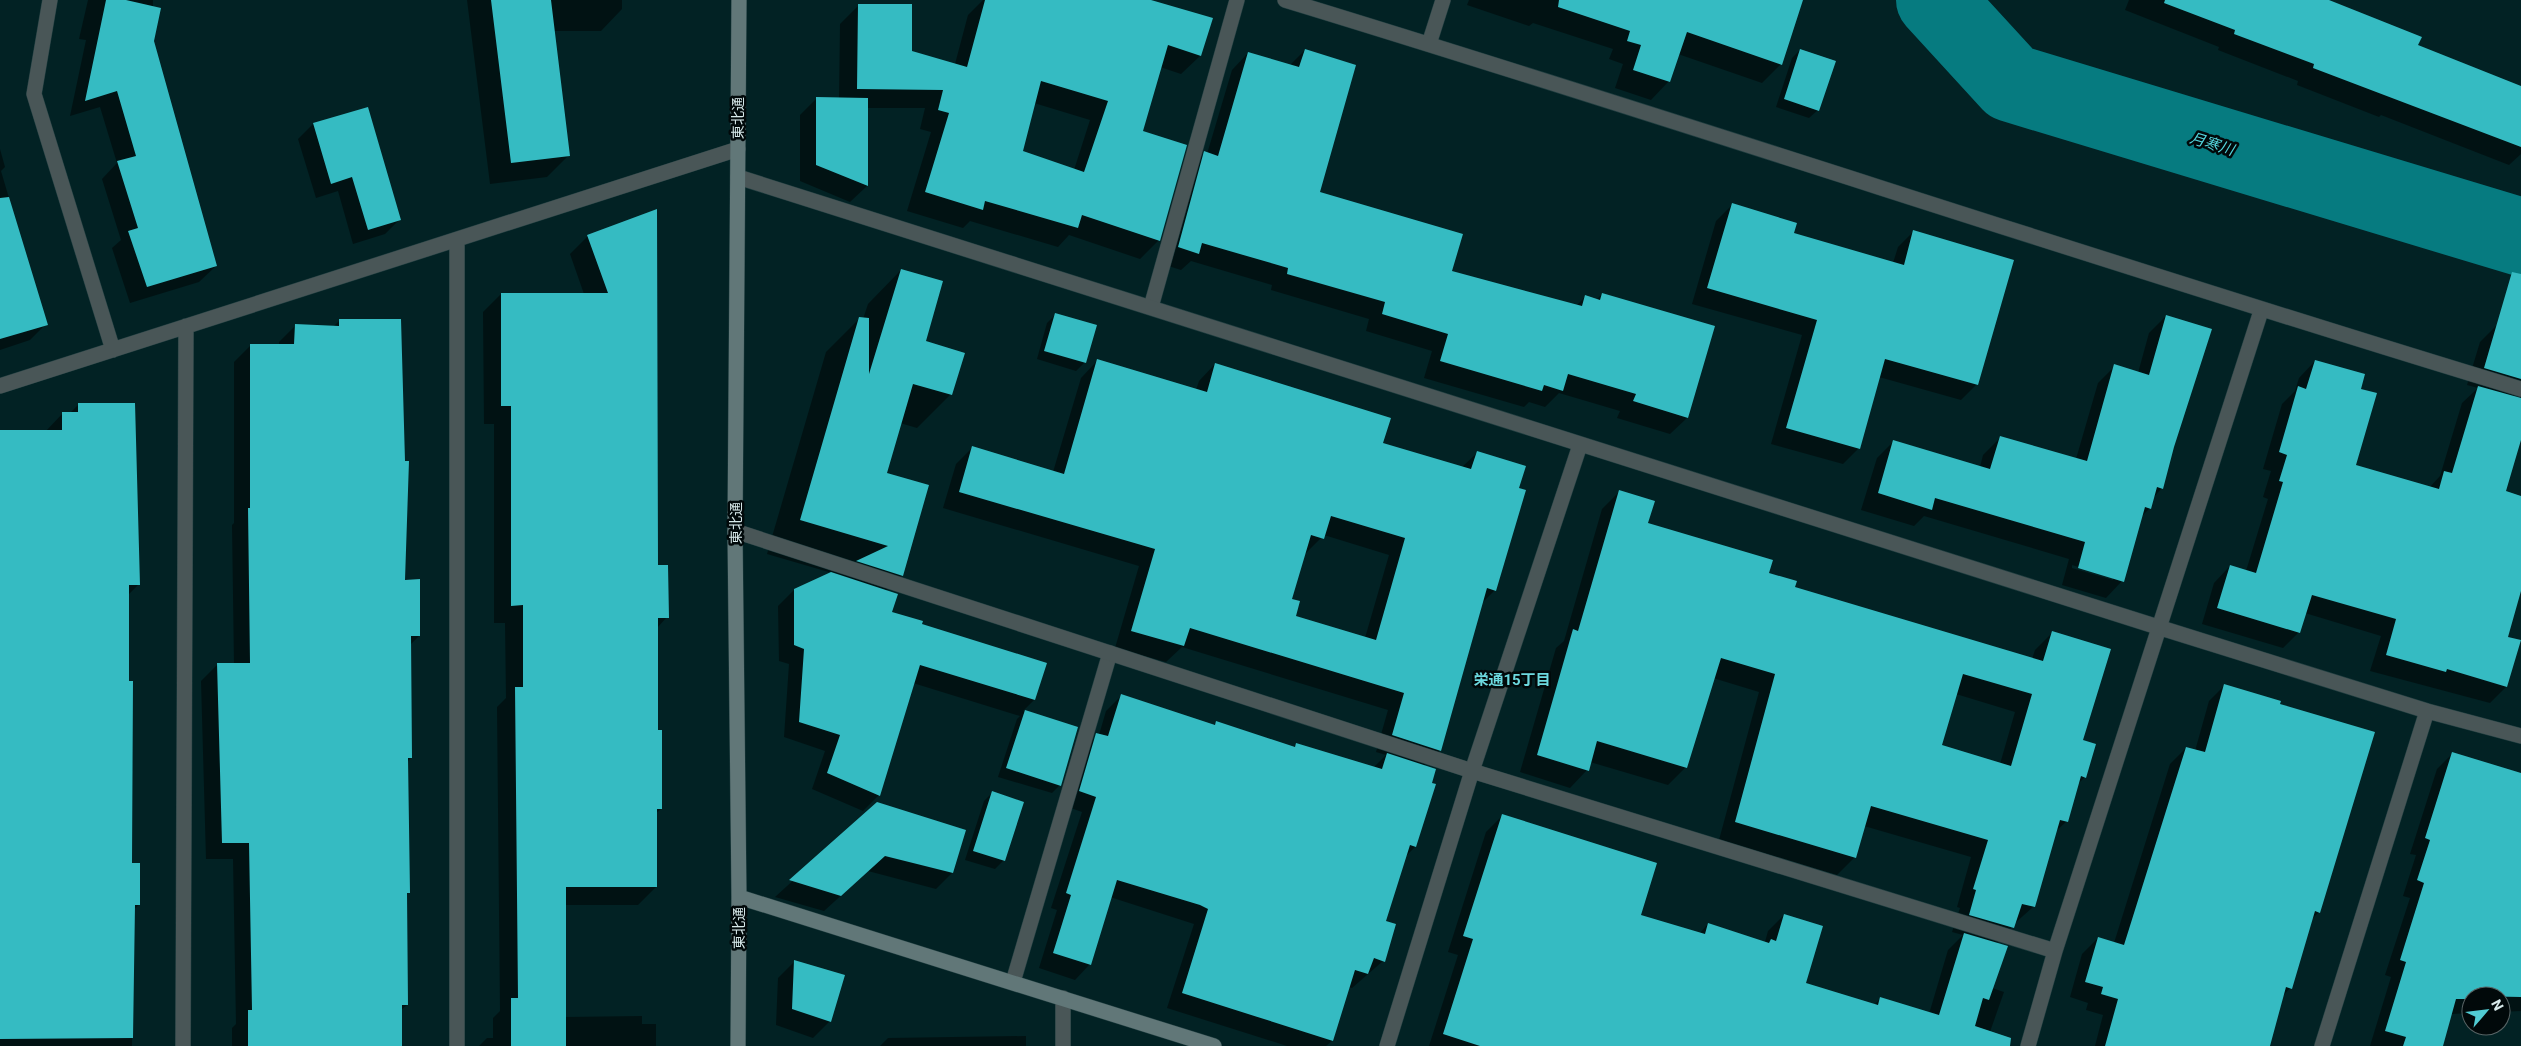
<svg xmlns="http://www.w3.org/2000/svg" width="2521" height="1046" font-family="Roboto,'Noto Sans JP',sans-serif">
<style>
.shadow{fill:#0007;fill-rule:evenodd}
.lines{fill:none;stroke-linecap:round;stroke-linejoin:round}
.river{stroke:#067b80;stroke-width:78}
.building{fill:#35bbc2;fill-rule:evenodd}
.lane-casing{stroke:#203e40;stroke-width:16}
.street-casing{stroke:#203e40;stroke-width:16}
.secondary-casing{stroke:#203e40;stroke-width:16}
.lane{stroke:#495657;stroke-width:15}
.street{stroke:#495657;stroke-width:15}
.secondary{stroke:#617778;stroke-width:15}
.labels{text-anchor:middle;stroke-width:5;stroke-linejoin:round;paint-order:stroke}
.street-label{font-size:14px;fill:#d8eaeb;stroke:#01090a}
.water-label{font-size:15px;font-style:italic;fill:#53d5dc;stroke:#01090a}
.neighbourhood-label{font-size:15px;font-weight:bold;fill:#6cd9df;stroke:#01090a}
</style>
<rect width="100%" height="100%" fill="#022224"/>
<path class="shadow" d="M 88,0 L 153,0 L 152,41 L 216,266 L 199,282 L 130,303 L 112,248 L 121,240 L 102,179 L 117,163 L 100,107 L 70,116 L 86,40 L 79,39 Z
M 467,0 L 622,0 L 622,9 L 601,31 L 553,31 L 568,156 L 547,177 L 490,184 Z
M 983,0 L 1147,0 L 1200,56 L 1181,74 L 1160,67 L 1141,131 L 1159,240 L 1140,259 L 1069,235 L 1058,247 L 970,221 L 963,228 L 907,211 L 931,132 L 920,129 L 925,108 L 867,108 L 867,186 L 850,202 L 800,181 L 800,115 L 817,98 L 839,99 L 840,24 L 859,5 L 911,52 L 955,64 L 968,15 ZM 1034,103 L 1090,120 L 1074,170 L 1021,152 Z
M 1469,0 L 1789,0 L 1781,64 L 1762,83 L 1678,54 L 1669,81 L 1651,100 L 1615,88 L 1623,64 L 1609,59 L 1613,49 L 1533,23 L 1529,26 L 1467,5 Z
M 2129,0 L 2325,0 L 2416,46 L 2521,87 L 2521,154 L 2509,165 L 2381,115 L 2379,117 L 2297,85 L 2298,81 L 2218,50 L 2219,47 L 2125,10 Z
M 1305,50 L 1318,193 L 1450,271 L 1576,306 L 1585,297 L 1596,300 L 1602,294 L 1713,327 L 1687,418 L 1670,434 L 1617,418 L 1620,411 L 1559,393 L 1545,407 L 1529,402 L 1524,407 L 1424,378 L 1432,351 L 1366,331 L 1369,319 L 1271,290 L 1272,285 L 1191,261 L 1181,270 L 1162,264 L 1188,169 L 1205,153 L 1207,154 L 1232,70 L 1248,53 L 1290,65 Z
M 1800,50 L 1818,110 L 1809,118 L 1776,107 L 1792,58 Z
M 368,108 L 400,219 L 385,234 L 353,244 L 338,191 L 316,198 L 298,139 L 313,124 Z
M 0,149 L 5,167 L 1,171 L 46,324 L 30,340 L 0,350 Z
M 1732,205 L 1792,234 L 1893,263 L 1898,247 L 1914,231 L 1977,384 L 1961,400 L 1879,377 L 1859,448 L 1843,464 L 1771,444 L 1802,335 L 1692,304 L 1716,221 Z
M 655,211 L 657,566 L 667,617 L 657,628 L 657,731 L 661,809 L 656,813 L 656,887 L 638,905 L 565,905 L 565,1017 L 642,1016 L 642,1024 L 656,1024 L 656,1046 L 479,1046 L 487,1038 L 493,1038 L 493,1018 L 500,1011 L 497,707 L 506,698 L 505,623 L 494,623 L 494,424 L 484,424 L 483,312 L 501,294 L 584,294 L 570,254 L 588,236 Z
M 901,270 L 924,342 L 951,394 L 917,428 L 900,423 L 885,474 L 902,575 L 886,591 L 891,613 L 920,625 L 1034,700 L 1023,711 L 1077,728 L 1060,785 L 1052,793 L 998,777 L 1017,719 L 1020,716 L 913,683 L 879,795 L 863,811 L 812,789 L 825,751 L 784,737 L 789,664 L 779,661 L 778,606 L 794,590 L 832,573 L 767,554 L 826,352 L 860,318 L 863,319 L 868,304 Z
M 1056,314 L 1085,362 L 1076,371 L 1037,359 L 1047,323 Z
M 2166,316 L 2162,488 L 2153,498 L 2150,508 L 2141,517 L 2122,581 L 2106,598 L 2062,585 L 2069,559 L 1924,516 L 1914,526 L 1861,510 L 1877,458 L 1894,441 L 1980,467 L 1983,455 L 2000,438 L 2076,459 L 2098,383 L 2115,366 L 2138,373 L 2149,333 ZM 2072,565 L 2113,577 L 2113,580 L 2072,568 Z
M 340,320 L 419,636 L 410,645 L 411,758 L 407,762 L 408,892 L 406,895 L 407,1005 L 400,1011 L 400,1046 L 232,1046 L 232,1028 L 236,1024 L 233,859 L 206,859 L 201,681 L 218,664 L 234,665 L 232,525 L 234,523 L 234,362 L 251,345 L 279,345 L 279,342 L 295,326 L 333,327 Z
M 2497,325 L 2521,332 L 2521,388 L 2512,397 L 2521,399 L 2521,405 L 2504,492 L 2521,497 L 2521,587 L 2506,637 L 2506,687 L 2490,703 L 2370,671 L 2381,636 L 2305,613 L 2299,632 L 2283,648 L 2202,624 L 2214,583 L 2230,566 L 2246,571 L 2268,499 L 2263,497 L 2271,471 L 2263,469 L 2282,404 L 2295,391 L 2299,378 L 2315,361 L 2359,389 L 2354,465 L 2429,488 L 2440,476 L 2462,403 L 2478,388 L 2467,385 L 2480,342 Z
M 1097,361 L 1196,390 L 1199,381 L 1215,364 L 1382,444 L 1462,467 L 1477,453 L 1518,489 L 1495,590 L 1481,604 L 1440,750 L 1424,766 L 1415,847 L 1405,857 L 1385,922 L 1383,961 L 1352,988 L 1348,987 L 1332,1041 L 1326,1046 L 1287,1046 L 1167,1008 L 1194,924 L 1110,897 L 1090,964 L 1075,980 L 1039,968 L 1057,910 L 1051,908 L 1082,812 L 1065,806 L 1082,749 L 1099,735 L 1106,711 L 1121,696 L 1213,726 L 1216,723 L 1293,748 L 1297,744 L 1373,768 L 1386,755 L 1376,752 L 1388,710 L 1182,647 L 1166,662 L 1115,648 L 1139,566 L 943,508 L 956,464 L 972,448 L 1053,472 L 1081,378 ZM 1324,535 L 1389,555 L 1365,638 L 1294,617 L 1291,599 L 1304,555 Z
M 79,404 L 138,585 L 128,595 L 131,865 L 139,905 L 133,910 L 132,1046 L 0,1046 L 0,431 L 46,431 L 63,413 L 70,413 Z
M 1619,492 L 1646,524 L 1768,574 L 1793,588 L 2032,659 L 2035,650 L 2052,633 L 2082,741 L 2085,777 L 2077,785 L 2067,821 L 2055,832 L 2033,907 L 2014,924 L 1996,944 L 1992,988 L 2004,992 L 1985,1046 L 1429,1046 L 1458,955 L 1448,952 L 1486,832 L 1502,816 L 1639,916 L 1699,934 L 1708,924 L 1765,942 L 1768,931 L 1784,915 L 1804,984 L 1874,1005 L 1880,999 L 1929,1014 L 1948,950 L 1963,935 L 1952,932 L 1960,908 L 1957,907 L 1971,857 L 1864,826 L 1855,857 L 1837,875 L 1719,840 L 1759,692 L 1713,678 L 1686,767 L 1668,785 L 1590,762 L 1587,770 L 1570,788 L 1520,772 L 1556,648 L 1564,641 L 1602,509 ZM 1956,694 L 2015,712 L 2000,764 L 1941,746 Z
M 2225,685 L 2319,912 L 2311,920 L 2290,988 L 2283,996 L 2268,1046 L 2095,1046 L 2103,1015 L 2086,1010 L 2088,1003 L 2070,997 L 2082,954 L 2098,938 L 2114,943 L 2170,764 L 2186,748 L 2195,751 L 2209,701 Z
M 2453,753 L 2521,775 L 2521,1011 L 2501,1012 L 2501,996 L 2471,996 L 2471,1013 L 2451,1014 L 2441,1046 L 2370,1046 L 2391,977 L 2385,975 L 2410,898 L 2403,896 L 2416,855 L 2410,854 L 2437,769 Z
M 992,793 L 1022,802 L 1003,861 L 995,869 L 965,860 L 984,801 Z
M 877,804 L 952,873 L 936,889 L 868,871 L 824,911 L 775,897 Z
M 795,961 L 830,1021 L 813,1038 L 776,1025 L 778,978 Z
M 1026,1036 L 1026,1046 L 880,1046 L 888,1038 Z"/>
<g class="lines">
<path class="river" d="M 1935,0 L 2011,83 L 2521,237"/>
</g>
<path class="building" d="M 106,0 L 126,0 L 161,8 L 154,41 L 217,266 L 147,287 L 128,231 L 138,228 L 117,161 L 136,156 L 117,91 L 85,101 Z
M 491,0 L 551,0 L 570,156 L 511,163 Z
M 985,0 L 1151,0 L 1213,18 L 1201,56 L 1168,45 L 1143,131 L 1187,145 L 1160,241 L 1082,215 L 1078,228 L 985,201 L 983,210 L 925,192 L 949,113 L 938,110 L 943,90 L 857,89 L 858,4 L 912,4 L 912,51 L 967,67 ZM 1041,81 L 1108,101 L 1084,172 L 1023,151 Z
M 1559,0 L 1803,0 L 1782,65 L 1687,32 L 1670,82 L 1633,70 L 1641,45 L 1627,41 L 1630,31 L 1558,7 Z
M 2165,0 L 2329,0 L 2422,37 L 2418,45 L 2521,86 L 2521,147 L 2313,68 L 2314,64 L 2234,34 L 2235,30 L 2164,3 Z
M 1305,49 L 1356,65 L 1320,192 L 1463,234 L 1452,271 L 1582,306 L 1585,295 L 1600,300 L 1602,293 L 1715,326 L 1688,418 L 1633,401 L 1636,394 L 1568,374 L 1563,391 L 1544,385 L 1542,391 L 1440,361 L 1448,334 L 1382,314 L 1385,302 L 1287,274 L 1288,268 L 1202,243 L 1199,254 L 1178,247 L 1204,151 L 1218,156 L 1248,52 L 1299,67 Z
M 1800,49 L 1836,61 L 1819,111 L 1784,99 Z
M 816,97 L 868,98 L 868,186 L 816,165 Z
M 368,107 L 401,220 L 368,230 L 352,177 L 331,184 L 313,123 Z
M 9,197 L 48,325 L 0,339 L 0,198 Z
M 1732,203 L 1797,223 L 1794,233 L 1904,265 L 1913,230 L 2014,260 L 1978,385 L 1885,359 L 1860,449 L 1786,428 L 1817,320 L 1707,288 Z
M 657,209 L 658,565 L 668,565 L 669,618 L 658,618 L 658,730 L 662,730 L 662,809 L 657,809 L 657,887 L 566,887 L 566,1046 L 511,1046 L 511,998 L 518,998 L 515,687 L 523,687 L 523,605 L 511,606 L 511,406 L 501,406 L 501,293 L 608,293 L 587,235 Z
M 901,269 L 943,281 L 926,341 L 965,353 L 952,395 L 913,384 L 887,473 L 929,485 L 903,576 L 856,561 L 888,546 L 800,520 L 859,317 L 869,318 L 869,374 Z
M 2512,272 L 2521,274 L 2521,379 L 2484,368 Z
M 1055,313 L 1097,325 L 1086,363 L 1044,351 Z
M 2166,315 L 2212,329 L 2174,447 L 2163,489 L 2157,487 L 2151,509 L 2145,507 L 2124,582 L 2078,568 L 2085,542 L 1935,498 L 1932,510 L 1878,493 L 1893,440 L 1990,469 L 2000,436 L 2087,461 L 2114,364 L 2149,375 Z
M 339,319 L 401,319 L 405,461 L 409,461 L 405,580 L 420,579 L 420,636 L 411,636 L 412,758 L 408,758 L 410,893 L 407,893 L 408,1005 L 402,1005 L 402,1046 L 248,1046 L 248,1010 L 252,1010 L 249,843 L 222,843 L 217,663 L 250,663 L 248,508 L 250,508 L 250,344 L 294,344 L 295,324 L 339,326 Z
M 1097,359 L 1207,392 L 1215,363 L 1391,418 L 1383,443 L 1471,469 L 1477,451 L 1526,466 L 1519,488 L 1526,490 L 1496,591 L 1487,588 L 1441,751 L 1392,735 L 1404,693 L 1190,628 L 1184,646 L 1131,631 L 1155,549 L 959,492 L 972,446 L 1064,474 ZM 1331,516 L 1405,538 L 1376,640 L 1296,616 L 1300,601 L 1292,599 L 1311,535 L 1324,539 Z
M 2315,360 L 2365,374 L 2361,389 L 2377,393 L 2356,465 L 2439,489 L 2444,471 L 2452,473 L 2478,386 L 2521,398 L 2521,440 L 2506,491 L 2521,496 L 2521,591 L 2508,637 L 2521,640 L 2507,687 L 2447,669 L 2446,672 L 2386,655 L 2396,619 L 2312,595 L 2300,633 L 2217,608 L 2230,565 L 2256,573 L 2283,482 L 2279,481 L 2287,455 L 2279,452 L 2298,386 L 2306,389 Z
M 78,403 L 135,403 L 140,585 L 129,585 L 129,681 L 133,681 L 132,863 L 140,863 L 140,905 L 135,905 L 133,1038 L 0,1039 L 0,430 L 62,430 L 62,412 L 78,412 Z
M 1619,490 L 1655,501 L 1648,523 L 1773,560 L 1769,573 L 1797,581 L 1795,587 L 2043,661 L 2052,631 L 2111,649 L 2083,740 L 2096,744 L 2086,778 L 2081,776 L 2068,822 L 2060,820 L 2035,907 L 2022,904 L 2014,928 L 1969,915 L 1976,890 L 1973,889 L 1988,840 L 1871,806 L 1856,858 L 1735,822 L 1775,674 L 1721,658 L 1687,768 L 1597,741 L 1589,771 L 1537,755 L 1573,629 L 1578,631 ZM 1963,674 L 2032,694 L 2011,766 L 1942,745 Z
M 831,572 L 898,594 L 892,612 L 923,621 L 922,624 L 1047,663 L 1035,700 L 920,665 L 880,796 L 827,773 L 840,735 L 799,722 L 804,649 L 794,645 L 794,589 Z
M 2224,684 L 2281,701 L 2280,704 L 2375,732 L 2320,913 L 2315,911 L 2292,989 L 2286,987 L 2270,1046 L 2105,1046 L 2118,999 L 2101,994 L 2103,987 L 2085,982 L 2098,937 L 2124,945 L 2186,747 L 2205,752 Z
M 1121,694 L 1215,725 L 1216,721 L 1295,747 L 1296,743 L 1382,769 L 1387,753 L 1436,769 L 1432,783 L 1436,784 L 1416,847 L 1410,845 L 1386,921 L 1396,924 L 1385,962 L 1374,958 L 1368,974 L 1355,970 L 1333,1041 L 1182,993 L 1208,909 L 1200,905 L 1117,880 L 1091,965 L 1053,953 L 1071,895 L 1066,893 L 1096,797 L 1079,791 L 1096,733 L 1108,736 Z
M 1025,710 L 1078,727 L 1061,786 L 1006,768 Z
M 2452,752 L 2521,773 L 2521,997 L 2471,996 L 2471,999 L 2456,999 L 2443,1046 L 2403,1046 L 2406,1037 L 2385,1031 L 2406,962 L 2400,960 L 2424,883 L 2417,880 L 2430,840 L 2425,838 Z
M 992,791 L 1024,802 L 1005,861 L 973,851 Z
M 877,802 L 966,830 L 953,873 L 885,856 L 841,896 L 789,880 Z
M 1502,814 L 1657,863 L 1641,915 L 1705,934 L 1708,923 L 1769,943 L 1771,939 L 1776,941 L 1784,914 L 1823,926 L 1806,983 L 1878,1005 L 1880,997 L 1939,1015 L 1964,933 L 2008,946 L 1989,1000 L 1983,998 L 1975,1026 L 2011,1038 L 2010,1046 L 1480,1046 L 1443,1034 L 1473,939 L 1463,936 Z
M 794,960 L 845,975 L 831,1022 L 792,1009 Z"/>
<g class="lines">
<g class="lane-casing">
<path id="lane" d="M 1151,307 L 1237,0
M 1013,982 L 1110,653"/>
</g>
<g class="street-casing">
<path id="street" d="M 50,0 L 34,94 L 113,350
M 1285,0 C 1699,126 2107,264 2521,389
M 1429,44 L 1443,0
M 738,177 L 2161,628 L 2427,711 L 2521,736
M 457,240 L 457,1046
M 0,386 L 738,149
M 735,531 L 1472,771 L 2055,951
M 183,1046 L 186,326
M 1063,1046 L 1063,998
M 1387,1046 L 1472,771 L 1580,445
M 2028,1046 L 2055,951 L 2261,311
M 2322,1046 L 2427,711"/>
</g>
<g class="secondary-casing">
<path id="secondary" d="M 739,897 L 1214,1046
M 738,1046 L 739,897 L 735,531 L 739,0"/>
</g>
<use href="#lane" class="lane"/>
<use href="#street" class="street"/>
<use href="#secondary" class="secondary"/>
</g>
<g class="labels">
<g class="street-label">
<text transform="translate(738 118) rotate(-90)" y="5">東北通</text>
<text transform="translate(736 523) rotate(-90)" y="5">東北通</text>
<text transform="translate(739 928) rotate(-90)" y="5">東北通</text>
</g>
<g class="water-label">
<text transform="translate(2212 144) rotate(17)" y="5">月寒川</text>
</g>
<g class="neighbourhood-label">
<text x="1512" y="685">栄通15丁目</text>
</g>
</g>
<g transform="translate(2486 1011) rotate(62)"><circle r="24" fill="#01090a" stroke="#576364"/>
<path d="M0-4L9 19L0 12L-9 19Z" fill="#51ccd3"/>
<text y="-8" font-size="14" font-weight="bold" text-anchor="middle" fill="#d8eaeb">N</text>
</g>
</svg>
